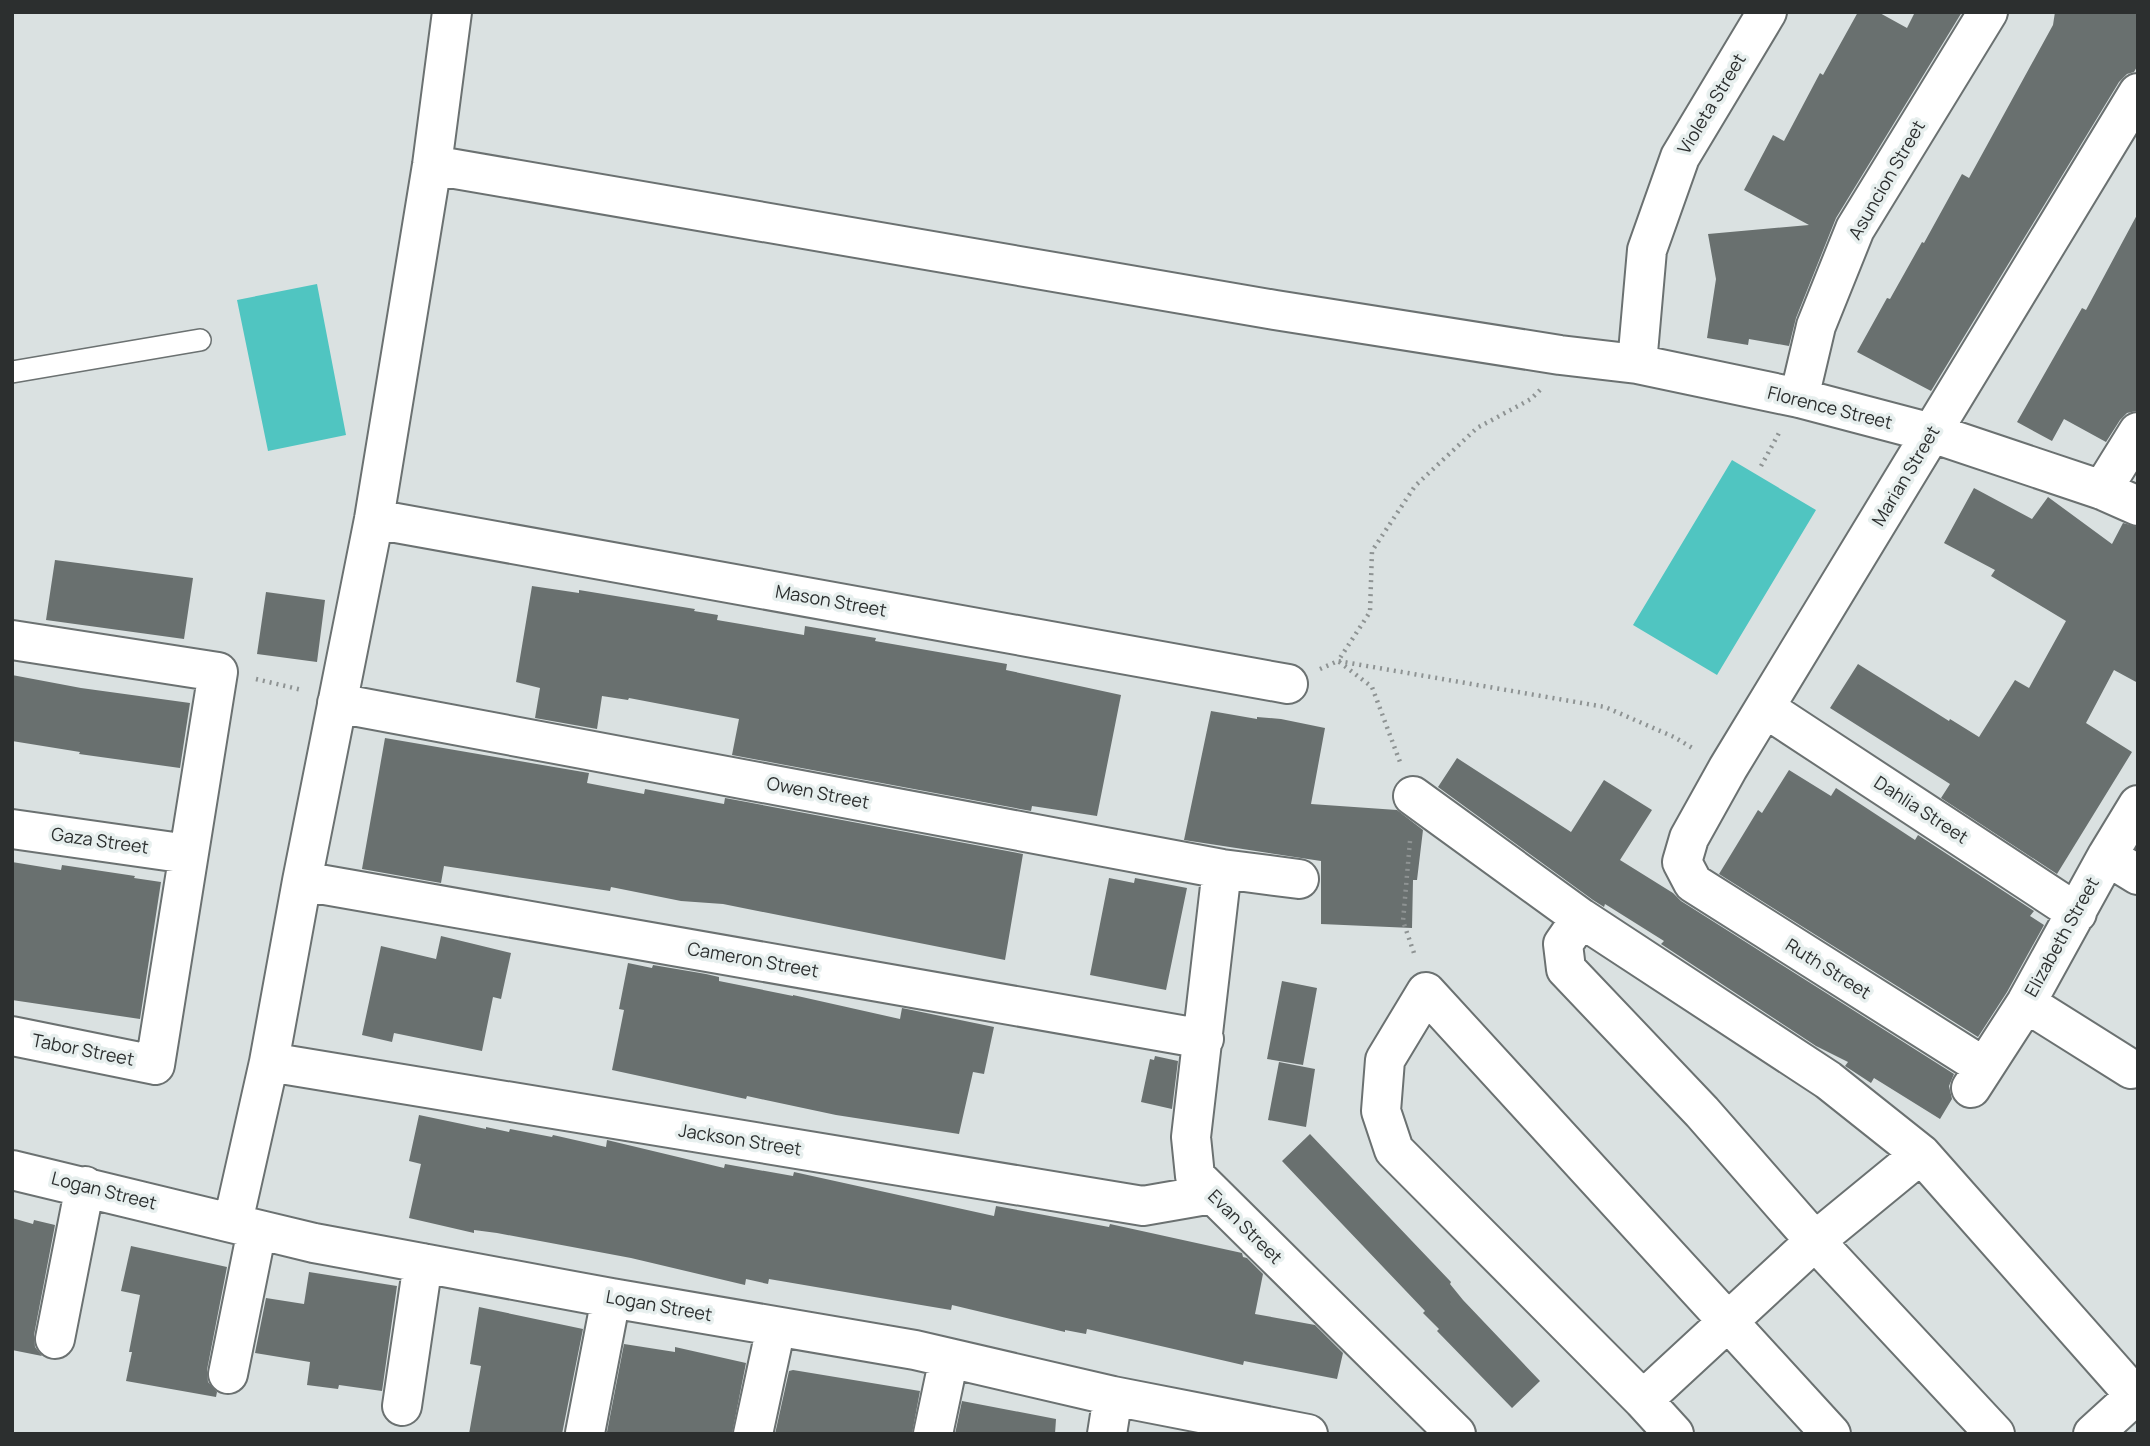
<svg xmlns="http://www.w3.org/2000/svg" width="2150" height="1446" font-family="Manrope,sans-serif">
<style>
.green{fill:#50c5c1}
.building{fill:#69706f}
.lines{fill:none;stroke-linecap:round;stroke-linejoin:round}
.service-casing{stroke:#6b7171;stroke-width:24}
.minor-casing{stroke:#6b7171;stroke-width:42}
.path{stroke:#8e9393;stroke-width:4.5;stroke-dasharray:2 5;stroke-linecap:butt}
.service{stroke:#fff;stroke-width:21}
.minor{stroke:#fff;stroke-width:38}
.labels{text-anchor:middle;stroke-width:7;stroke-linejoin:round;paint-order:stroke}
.street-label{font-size:18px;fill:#2c2f2f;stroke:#e7efee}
</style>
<rect width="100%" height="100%" fill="#dae1e1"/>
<path class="green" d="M 317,284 L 346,435 L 268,451 L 237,300 Z
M 1732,460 L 1816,510 L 1717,675 L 1633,625 Z"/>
<path class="building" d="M 1858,12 L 1878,12 L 1907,28 L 1915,12 L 1962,12 L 1836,218 L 1796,318 L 1789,346 L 1749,339 L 1748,345 L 1707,338 L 1716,279 L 1708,234 L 1809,225 L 1744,190 L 1773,135 L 1784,141 L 1820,73 L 1823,75 Z
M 2055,12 L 2138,12 L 2138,65 L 2134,72 L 2127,74 L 2119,82 L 1931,391 L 1857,352 L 1887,298 L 1890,299 L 1922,242 L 1924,243 L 1962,174 L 1969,178 L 2053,25 Z
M 2138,213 L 2138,407 L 2136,411 L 2127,413 L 2120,420 L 2106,442 L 2064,419 L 2052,441 L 2017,422 L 2082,308 L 2086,310 Z
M 1974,488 L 2032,519 L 2048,497 L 2112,544 L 2123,523 L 2138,527 L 2138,683 L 2114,670 L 2086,723 L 2132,752 L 2057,874 L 1941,798 L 1950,784 L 1830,708 L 1858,664 L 1949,721 L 1950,719 L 1979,737 L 2015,680 L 2029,688 L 2066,621 L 1991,576 L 1995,570 L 1944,543 Z
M 55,560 L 193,578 L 184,639 L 46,620 Z
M 532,586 L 579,593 L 579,590 L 695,609 L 694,611 L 718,615 L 717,620 L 804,635 L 805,626 L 852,634 L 876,638 L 875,641 L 1007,664 L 1006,670 L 1121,695 L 1097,816 L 1032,806 L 1031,811 L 732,755 L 739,719 L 629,698 L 628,700 L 602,696 L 597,729 L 535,718 L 540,688 L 516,682 Z
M 266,592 L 325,600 L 317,662 L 257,654 Z
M 12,675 L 81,688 L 190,703 L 180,768 L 79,754 L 80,752 L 12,741 Z
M 1211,711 L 1257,719 L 1257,717 L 1281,719 L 1325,728 L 1311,804 L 1397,810 L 1423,830 L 1417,880 L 1413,880 L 1412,928 L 1321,924 L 1321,861 L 1184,840 Z
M 385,738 L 589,773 L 587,783 L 644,794 L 645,789 L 724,804 L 725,798 L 1023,854 L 1005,960 L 723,904 L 681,901 L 611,887 L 610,891 L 444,866 L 441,883 L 362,869 Z
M 1457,758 L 1571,832 L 1604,780 L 1652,810 L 1620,860 L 1673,893 L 1681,901 L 1954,1074 L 1949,1086 L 1952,1099 L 1940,1119 L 1874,1078 L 1871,1083 L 1845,1066 L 1848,1062 L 1816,1046 L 1661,944 L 1664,941 L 1605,904 L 1604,907 L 1593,900 L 1438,787 Z
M 1789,770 L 1831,796 L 1836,788 L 1915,840 L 1918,835 L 2034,911 L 2030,916 L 2044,925 L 2007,992 L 1978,1037 L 1719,874 L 1758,810 L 1762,813 Z
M 12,862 L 61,870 L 62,865 L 135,876 L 134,878 L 161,882 L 140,1019 L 12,1000 Z
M 1109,878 L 1134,883 L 1135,878 L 1187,888 L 1166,990 L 1090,975 Z
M 441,936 L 511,953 L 501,999 L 493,997 L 482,1051 L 394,1033 L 392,1042 L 362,1035 L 381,946 L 436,959 Z
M 628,963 L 652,968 L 653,965 L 706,974 L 719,977 L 719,981 L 793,996 L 793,995 L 900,1019 L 902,1008 L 994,1027 L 984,1074 L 973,1072 L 959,1134 L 836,1115 L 747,1096 L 746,1099 L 612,1070 L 624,1010 L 619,1009 Z
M 1282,981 L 1317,988 L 1303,1065 L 1267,1059 Z
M 1155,1056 L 1178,1061 L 1172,1109 L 1141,1102 L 1150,1059 L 1154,1060 Z
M 1279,1062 L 1315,1069 L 1306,1127 L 1268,1120 Z
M 419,1115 L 486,1129 L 486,1127 L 509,1132 L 510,1129 L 552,1137 L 553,1135 L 606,1147 L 607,1140 L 724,1168 L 725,1164 L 793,1176 L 794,1172 L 994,1216 L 996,1206 L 1109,1227 L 1110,1224 L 1242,1253 L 1243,1257 L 1247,1258 L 1263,1274 L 1255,1314 L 1315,1325 L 1343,1353 L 1337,1379 L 1244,1361 L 1243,1365 L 1087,1329 L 1086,1334 L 1065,1330 L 1065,1332 L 952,1305 L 951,1310 L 927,1306 L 769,1279 L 768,1284 L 746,1279 L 745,1285 L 631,1258 L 497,1233 L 474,1230 L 474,1233 L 409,1218 L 421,1164 L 409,1161 Z
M 1310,1134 L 1451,1282 L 1450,1284 L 1463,1300 L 1540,1381 L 1512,1408 L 1437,1331 L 1439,1329 L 1423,1313 L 1425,1311 L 1282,1161 Z
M 12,1218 L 33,1224 L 34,1220 L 55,1225 L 34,1335 L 35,1347 L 42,1356 L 12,1350 Z
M 131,1246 L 227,1267 L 207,1370 L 208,1382 L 217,1392 L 216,1397 L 126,1381 L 132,1352 L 129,1352 L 140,1295 L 121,1291 Z
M 309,1272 L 397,1286 L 382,1391 L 339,1385 L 338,1389 L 307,1385 L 310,1362 L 255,1353 L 266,1298 L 304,1304 Z
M 479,1307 L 583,1329 L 562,1434 L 469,1434 L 481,1366 L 470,1364 Z
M 624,1344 L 675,1352 L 675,1347 L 746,1363 L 732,1434 L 607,1432 Z
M 793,1370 L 920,1391 L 912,1434 L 775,1434 L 789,1371 Z
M 962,1401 L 1056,1419 L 1055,1434 L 955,1434 Z"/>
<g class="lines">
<g class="service-casing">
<path id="service" d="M 12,372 L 200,340"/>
</g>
<g class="minor-casing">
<path id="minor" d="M 432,165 L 1275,310 L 1560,355 L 1637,364 L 1799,398 L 1932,433 L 2102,490 L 2138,506
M 1637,364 L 1647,250 L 1680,157 L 1767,12
M 1799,398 L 1816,326 L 1855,229 L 1988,12
M 2102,490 L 2138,432
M 374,519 L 1288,684
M 12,640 L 218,672 L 155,1065 L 12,1036
M 337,703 L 1222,869 L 1299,879
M 1765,708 L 2077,913
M 1413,796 L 1581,918 L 1828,1080 L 1921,1154 L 2138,1399
M 12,829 L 188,854
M 2107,856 L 2138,875
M 1222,869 L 1191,1137 L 1195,1176 L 1456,1434
M 302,881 L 1204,1039
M 1581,918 L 1563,944 L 1566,969 L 1702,1112 L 1815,1241 L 1995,1434
M 2026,1003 L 2131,1069
M 269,1062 L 1143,1206 L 1212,1194
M 1984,1067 L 1693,883 L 1682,862 L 1689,838 L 1728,768 L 2138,93
M 1971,1088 L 2026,1003 L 2107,856 L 2138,805
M 12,1170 L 314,1243 L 611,1298 L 915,1350 L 1113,1396 L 1308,1434
M 233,1222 L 269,1062 L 302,881 L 374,519 L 432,165 L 452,12
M 55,1339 L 85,1186
M 228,1374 L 257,1230
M 1643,1400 L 1815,1241 L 1921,1154
M 402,1406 L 423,1263
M 585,1433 L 611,1298
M 753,1434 L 776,1327
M 933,1434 L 949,1358
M 1107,1434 L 1113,1396
M 1674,1434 L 1643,1400 L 1394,1150 L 1381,1111 L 1385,1060 L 1426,992 L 1831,1434
M 2093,1434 L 2138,1393"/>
</g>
<path class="path" d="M 1540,390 L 1531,399 L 1477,428 L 1415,486 L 1372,551 L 1370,612 L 1338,661 L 1605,707 L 1674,737 L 1694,749
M 1761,466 L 1779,433
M 1320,669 L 1338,661 L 1372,687 L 1400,762
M 256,679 L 302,690
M 1410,841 L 1403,921 L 1415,956"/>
<use href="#service" class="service"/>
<use href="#minor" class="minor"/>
</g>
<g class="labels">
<g class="street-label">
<text transform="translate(1712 104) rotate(-59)" y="6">Violeta Street</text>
<text transform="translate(1887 180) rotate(-60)" y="6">Asuncion Street</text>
<text transform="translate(1830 408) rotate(14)" y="6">Florence Street</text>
<text transform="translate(1906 476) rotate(-59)" y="6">Marian Street</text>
<text transform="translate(831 601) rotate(10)" y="6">Mason Street</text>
<text transform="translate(818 793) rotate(11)" y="6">Owen Street</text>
<text transform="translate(1921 810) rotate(33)" y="6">Dahlia Street</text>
<text transform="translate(100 841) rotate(8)" y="6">Gaza Street</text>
<text transform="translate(2062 937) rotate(-61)" y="6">Elizabeth Street</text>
<text transform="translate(753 960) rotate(10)" y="6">Cameron Street</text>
<text transform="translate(1828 969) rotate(32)" y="6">Ruth Street</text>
<text transform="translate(83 1050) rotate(11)" y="6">Tabor Street</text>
<text transform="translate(740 1140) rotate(9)" y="6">Jackson Street</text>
<text transform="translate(104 1191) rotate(14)" y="6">Logan Street</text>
<text transform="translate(1245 1227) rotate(45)" y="6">Evan Street</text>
<text transform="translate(659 1306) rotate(10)" y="6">Logan Street</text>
</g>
</g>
<rect width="2150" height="1446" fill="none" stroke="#2c2f2f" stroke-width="28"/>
</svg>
